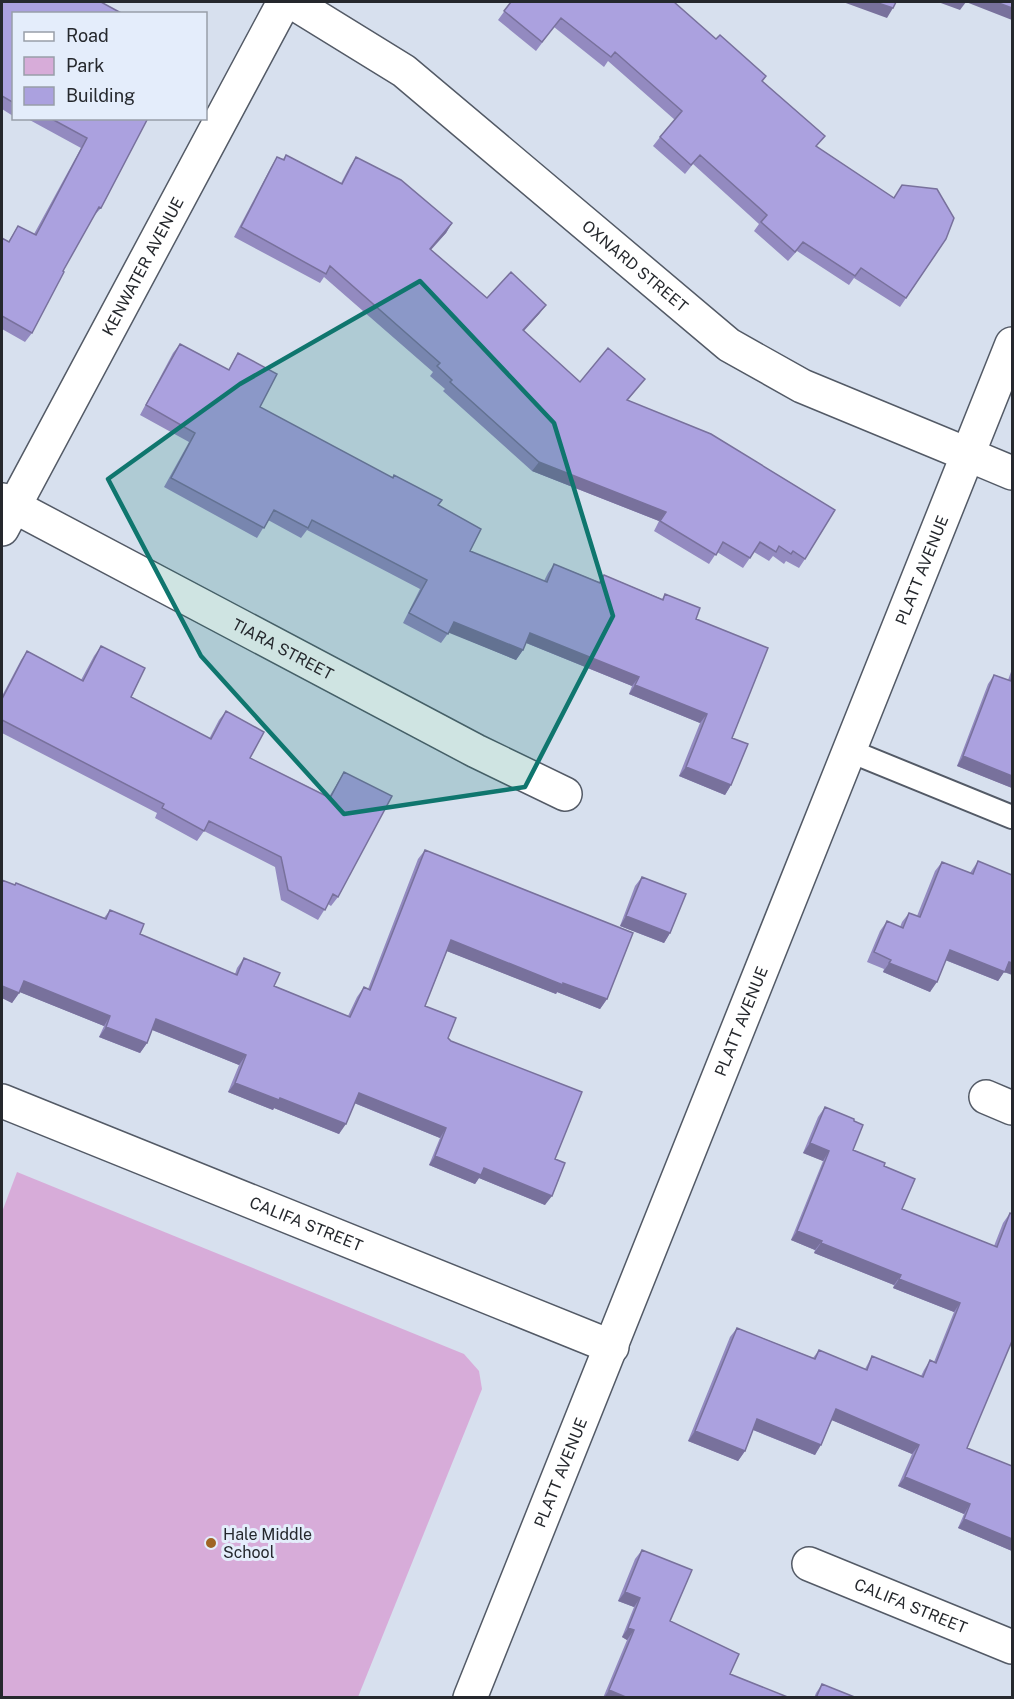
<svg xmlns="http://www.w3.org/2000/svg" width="1014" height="1699" font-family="'Public Sans',sans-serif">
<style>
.green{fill:#d7acd9}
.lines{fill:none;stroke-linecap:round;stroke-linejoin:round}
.service-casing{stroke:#535a66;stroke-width:26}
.minor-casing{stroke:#535a66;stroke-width:36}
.tertiary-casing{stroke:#535a66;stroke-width:36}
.secondary-casing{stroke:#535a66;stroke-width:36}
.service{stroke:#fff;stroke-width:22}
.minor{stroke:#fff;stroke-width:33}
.tertiary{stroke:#fff;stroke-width:33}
.secondary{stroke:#fff;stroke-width:33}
.wall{fill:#938ac0}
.shaded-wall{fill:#78719c}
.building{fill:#aba1df;stroke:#78719c;stroke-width:1.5}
.marked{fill:#0f766e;fill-opacity:0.2;stroke:#0f766e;stroke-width:4.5;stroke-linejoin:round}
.poi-dot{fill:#9f6524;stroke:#e4edfb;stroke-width:2}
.labels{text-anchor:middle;stroke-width:6;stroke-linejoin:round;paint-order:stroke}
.street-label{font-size:16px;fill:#25282d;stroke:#e4edfb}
.poi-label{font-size:16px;fill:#25282d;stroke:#e4edfb;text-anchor:start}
</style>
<rect width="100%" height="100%" fill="#d7e0ee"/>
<path class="green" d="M 17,1172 L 464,1354 L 479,1371 L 482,1389 L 358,1697 L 2,1697 L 2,1212 Z"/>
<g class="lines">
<g class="service-casing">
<path id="service" d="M 850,751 L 1012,817"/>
</g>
<g class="minor-casing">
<g id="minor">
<path id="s1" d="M 292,2 L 404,71 L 729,345 L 802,386 L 969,455"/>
<path id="s2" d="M 2,500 L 476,751 L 565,794"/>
<path id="s3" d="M 2,529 L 284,2"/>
<path d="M 986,1097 L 1012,1108"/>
<path id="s4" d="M 2,1101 L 612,1347"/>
<path id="s5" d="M 809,1564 L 1012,1647"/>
</g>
</g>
<g class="tertiary-casing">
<path id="tertiary" d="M 969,455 L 1012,473"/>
</g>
<g class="secondary-casing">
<g id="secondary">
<path id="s6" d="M 470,1698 L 1012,344"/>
</g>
</g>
<use href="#service" class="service"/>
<use href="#minor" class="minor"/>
<use href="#tertiary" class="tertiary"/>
<use href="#secondary" class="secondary"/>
</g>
<path class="wall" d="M 2,2 L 14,14 L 13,116 L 2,109 Z
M 511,2 L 716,39 L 766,76 L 762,81 L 817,147 L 946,239 L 900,307 L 854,278 L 849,285 L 797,251 L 788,261 L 754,231 L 759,224 L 693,164 L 685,174 L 653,146 L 660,137 L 675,120 L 608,61 L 604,67 L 554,27 L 536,51 L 498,20 Z
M 26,118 L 148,118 L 101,208 L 93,217 L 63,271 L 32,333 L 25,342 L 2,329 L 2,238 L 8,242 L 18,226 L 34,234 L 81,148 Z
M 286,155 L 341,183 L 350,166 L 356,157 L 452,223 L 446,233 L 431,250 L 487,298 L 546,305 L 539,314 L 524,331 L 580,382 L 645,379 L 628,400 L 805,559 L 799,568 L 786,561 L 784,564 L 773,556 L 769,561 L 754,552 L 743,568 L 717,552 L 709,564 L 654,531 L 659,521 L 532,471 L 443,391 L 445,389 L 430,376 L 433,372 L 324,277 L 320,283 L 234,237 L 271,167 L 277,157 L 283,159 Z
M 180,344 L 228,370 L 238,353 L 260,407 L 392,478 L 394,475 L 438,505 L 470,551 L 544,581 L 548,573 L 554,564 L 599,582 L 604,575 L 662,599 L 665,594 L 696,619 L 732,738 L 731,785 L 725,795 L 679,776 L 700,723 L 629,694 L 632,686 L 526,643 L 523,650 L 516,660 L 449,632 L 441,643 L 403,623 L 420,589 L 307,530 L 301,538 L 268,520 L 257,538 L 164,487 L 189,442 L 140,415 L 173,353 Z
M 101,646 L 131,697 L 209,739 L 219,720 L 226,711 L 250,758 L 329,797 L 344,772 L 338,897 L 331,906 L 328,904 L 318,920 L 281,900 L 275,867 L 204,831 L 197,841 L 155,818 L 157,813 L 2,733 L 2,696 L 21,660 L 27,651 L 81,680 L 94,656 Z
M 1012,669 L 1012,788 L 957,766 L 988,684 L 994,675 L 1008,680 Z
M 425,850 L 607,999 L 600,1009 L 557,992 L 556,994 L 447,951 L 425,1006 L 448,1038 L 555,1159 L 545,1205 L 479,1178 L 475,1184 L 429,1165 L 440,1138 L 354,1103 L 339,1134 L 274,1108 L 273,1110 L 228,1092 L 239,1065 L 152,1030 L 147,1043 L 140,1053 L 99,1037 L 104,1026 L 20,992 L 12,1003 L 2,998 L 2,880 L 14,885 L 16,883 L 104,918 L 110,910 L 140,934 L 235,974 L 237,968 L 244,958 L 274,986 L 348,1016 L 357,997 L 364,987 L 368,989 L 418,859 Z
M 978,861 L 1004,972 L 998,981 L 945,960 L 930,992 L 883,972 L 884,969 L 867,962 L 880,931 L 887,921 L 900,927 L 902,922 L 909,913 L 917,916 L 935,871 L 942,862 L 970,873 Z
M 642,877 L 670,933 L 664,943 L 620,926 L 635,886 Z
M 825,1107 L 854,1121 L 853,1150 L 884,1166 L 902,1209 L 994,1246 L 1003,1223 L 1010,1213 L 967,1448 L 1012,1466 L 1012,1551 L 958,1528 L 964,1514 L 898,1486 L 912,1454 L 832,1420 L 815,1455 L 753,1430 L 745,1451 L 738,1461 L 688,1441 L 730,1337 L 737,1328 L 813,1358 L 819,1350 L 865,1369 L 872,1356 L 921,1376 L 924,1370 L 930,1360 L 934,1362 L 954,1312 L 893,1288 L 894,1285 L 814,1253 L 815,1250 L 791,1240 L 823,1161 L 803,1153 L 818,1117 Z
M 642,1550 L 670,1621 L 730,1674 L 790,1698 L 603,1698 L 627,1640 L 622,1637 L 634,1607 L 618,1601 L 635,1559 Z
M 822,1684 L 857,1698 L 814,1698 L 816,1693 Z"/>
<path class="shaded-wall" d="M 843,2 L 875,2 L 893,8 L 887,18 Z
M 938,2 L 996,2 L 1012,8 L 1012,20 L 966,2 L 960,10 Z
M 452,223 L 446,233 L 423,258 L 430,249 Z
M 546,305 L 539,314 L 516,339 L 523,330 Z
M 539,462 L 666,512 L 659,521 L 532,471 Z
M 454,622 L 523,650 L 516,660 L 447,632 Z
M 530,633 L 639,677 L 632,686 L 524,642 Z
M 635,685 L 707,714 L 700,723 L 629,694 Z
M 963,756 L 1012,776 L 1012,788 L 957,766 Z
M 686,767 L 731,785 L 725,795 L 679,776 Z
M 626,916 L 670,933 L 664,943 L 620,926 Z
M 451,940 L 563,983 L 607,999 L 600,1009 L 557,992 L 556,994 L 444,950 Z
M 950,950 L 1012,963 L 1012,975 L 1004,972 L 998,981 L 943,959 Z
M 889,963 L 937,982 L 930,992 L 883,972 Z
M 24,981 L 110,1016 L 104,1026 L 17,991 Z
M 2,986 L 19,993 L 12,1003 L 2,998 Z
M 156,1019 L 246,1055 L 239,1065 L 150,1029 Z
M 106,1027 L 147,1043 L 140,1053 L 99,1037 Z
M 235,1083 L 280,1098 L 346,1124 L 339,1134 L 274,1108 L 273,1110 L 228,1092 Z
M 359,1093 L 446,1128 L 440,1138 L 352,1102 Z
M 810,1143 L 829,1151 L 823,1161 L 803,1153 Z
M 435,1156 L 484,1168 L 552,1196 L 545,1205 L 479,1178 L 475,1184 L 429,1165 Z
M 797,1231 L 822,1241 L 815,1250 L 791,1240 Z
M 821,1243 L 901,1275 L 894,1285 L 814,1253 Z
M 899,1279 L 960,1303 L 954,1312 L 893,1288 Z
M 836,1409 L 919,1445 L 912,1454 L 829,1419 Z
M 757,1419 L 821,1445 L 815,1455 L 751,1429 Z
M 695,1431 L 745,1451 L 738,1461 L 688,1441 Z
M 905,1477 L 970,1504 L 964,1514 L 898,1486 Z
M 964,1519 L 1012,1539 L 1012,1551 L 958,1528 Z
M 625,1592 L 640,1598 L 634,1607 L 618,1601 Z
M 628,1628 L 634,1630 L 627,1640 L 622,1637 Z
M 609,1690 L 628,1698 L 604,1698 Z"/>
<path class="building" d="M 2,2 L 101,2 L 123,14 L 14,14 L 14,103 L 2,96 Z
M 511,2 L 674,2 L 716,39 L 720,35 L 766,76 L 762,81 L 825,136 L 816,146 L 894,198 L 902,185 L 937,189 L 954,218 L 946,239 L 906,298 L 861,268 L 855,276 L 803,242 L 795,252 L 761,222 L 767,215 L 700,155 L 691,165 L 660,137 L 682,111 L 615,52 L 611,57 L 561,18 L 542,42 L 504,11 Z
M 875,2 L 896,2 L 893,8 Z
M 996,2 L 1012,2 L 1012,8 Z
M 50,118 L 148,118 L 101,208 L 99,207 L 63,271 L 64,272 L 32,333 L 2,316 L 2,238 L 9,242 L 18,226 L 36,235 L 87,138 Z
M 286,155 L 342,184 L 356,157 L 401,180 L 452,223 L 430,249 L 487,298 L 511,272 L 546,305 L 523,330 L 580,382 L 608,348 L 645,379 L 627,400 L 711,434 L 835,510 L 805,559 L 793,551 L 791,554 L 779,546 L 776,552 L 760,542 L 750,558 L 723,542 L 716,555 L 660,521 L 666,512 L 539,462 L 450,382 L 452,380 L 437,366 L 440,363 L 330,266 L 326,274 L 241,227 L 277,157 L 284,160 Z
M 180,344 L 229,370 L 238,353 L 277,374 L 260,407 L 393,478 L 394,475 L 442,500 L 438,505 L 481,529 L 470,551 L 547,582 L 554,564 L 600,583 L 604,575 L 663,600 L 665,594 L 700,608 L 696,619 L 768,648 L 732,738 L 748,744 L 731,785 L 686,767 L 707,714 L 635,685 L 639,677 L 530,633 L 523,650 L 454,622 L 448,634 L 409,613 L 427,580 L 312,520 L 308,528 L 274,510 L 264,528 L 171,478 L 195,433 L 146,405 Z
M 101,646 L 145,668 L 131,697 L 211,739 L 226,711 L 264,732 L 250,758 L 330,798 L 344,772 L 392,796 L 338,897 L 333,894 L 325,910 L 288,890 L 281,857 L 209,821 L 204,831 L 162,808 L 164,804 L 2,720 L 2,699 L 27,651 L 83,681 Z
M 994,675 L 1011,681 L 1012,676 L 1012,776 L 963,756 Z
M 425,850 L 633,933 L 607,999 L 563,983 L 563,985 L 451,940 L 425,1006 L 456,1018 L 448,1038 L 451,1041 L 582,1092 L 555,1159 L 565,1163 L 552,1196 L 484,1168 L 481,1175 L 435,1156 L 446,1128 L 359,1093 L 346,1124 L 280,1098 L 279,1100 L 235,1083 L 246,1055 L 156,1019 L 147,1043 L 106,1027 L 110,1016 L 24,981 L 19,993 L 2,986 L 2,880 L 15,885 L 16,883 L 106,919 L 110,910 L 144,924 L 140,934 L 237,975 L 244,958 L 280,973 L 274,986 L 350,1017 L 364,987 L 370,990 Z
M 978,861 L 1012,875 L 1012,963 L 1009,962 L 1005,972 L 950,950 L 937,982 L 889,963 L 891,960 L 874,952 L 887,921 L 903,928 L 909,913 L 920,917 L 942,862 L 973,874 Z
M 642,877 L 686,894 L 670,933 L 626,916 Z
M 825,1107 L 854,1119 L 854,1121 L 863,1125 L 853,1150 L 885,1163 L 884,1166 L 915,1179 L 902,1209 L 997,1247 L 1010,1213 L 1012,1214 L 1012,1341 L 967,1448 L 1012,1466 L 1012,1539 L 964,1519 L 970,1504 L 905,1477 L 919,1445 L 836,1409 L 821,1445 L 757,1419 L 745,1451 L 695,1431 L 737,1328 L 815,1359 L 819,1350 L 867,1370 L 872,1356 L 923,1377 L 930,1360 L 936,1363 L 960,1303 L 899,1279 L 901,1275 L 821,1243 L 822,1241 L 797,1231 L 829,1151 L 810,1143 Z
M 642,1550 L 692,1570 L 670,1621 L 739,1654 L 730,1674 L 790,1698 L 628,1698 L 609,1690 L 634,1630 L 628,1628 L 640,1598 L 625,1592 Z
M 822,1684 L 857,1698 L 816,1698 Z"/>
<path class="marked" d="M 420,281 L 554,423 L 613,616 L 525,787 L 344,814 L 201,656 L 108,479 L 240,384 Z"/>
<circle class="poi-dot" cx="211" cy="1543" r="6"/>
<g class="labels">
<g class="street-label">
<text dy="6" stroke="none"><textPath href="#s3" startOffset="298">KENWATER AVENUE</textPath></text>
<text dy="6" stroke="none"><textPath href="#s1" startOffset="434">OXNARD STREET</textPath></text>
<text dy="6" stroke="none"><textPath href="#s6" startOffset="1215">PLATT AVENUE</textPath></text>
<text dy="6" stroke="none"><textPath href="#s2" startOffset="318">TIARA STREET</textPath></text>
<text dy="6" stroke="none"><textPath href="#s6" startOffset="729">PLATT AVENUE</textPath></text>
<text dy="6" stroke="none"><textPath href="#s4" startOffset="328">CALIFA STREET</textPath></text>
<text dy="6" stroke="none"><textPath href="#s6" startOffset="243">PLATT AVENUE</textPath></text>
<text dy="6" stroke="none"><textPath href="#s5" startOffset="110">CALIFA STREET</textPath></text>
</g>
<g class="poi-label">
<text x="223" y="1540">Hale Middle<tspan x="223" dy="18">School</tspan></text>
</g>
</g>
<rect width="1014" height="1699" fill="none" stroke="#25282d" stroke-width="6"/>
<rect x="12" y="12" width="195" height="108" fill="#e4edfb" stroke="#989ea9" stroke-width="1.5"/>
<rect x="24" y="32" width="30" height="9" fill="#ffffff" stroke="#989ea9" stroke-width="1.5"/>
<text x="66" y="42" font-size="18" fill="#25282d">Road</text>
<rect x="24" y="57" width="30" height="18" fill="#d7acd9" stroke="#989ea9" stroke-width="1.5"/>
<text x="66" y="72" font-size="18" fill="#25282d">Park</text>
<rect x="24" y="87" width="30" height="18" fill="#aba1df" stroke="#989ea9" stroke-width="1.5"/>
<text x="66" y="102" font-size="18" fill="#25282d">Building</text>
</svg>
